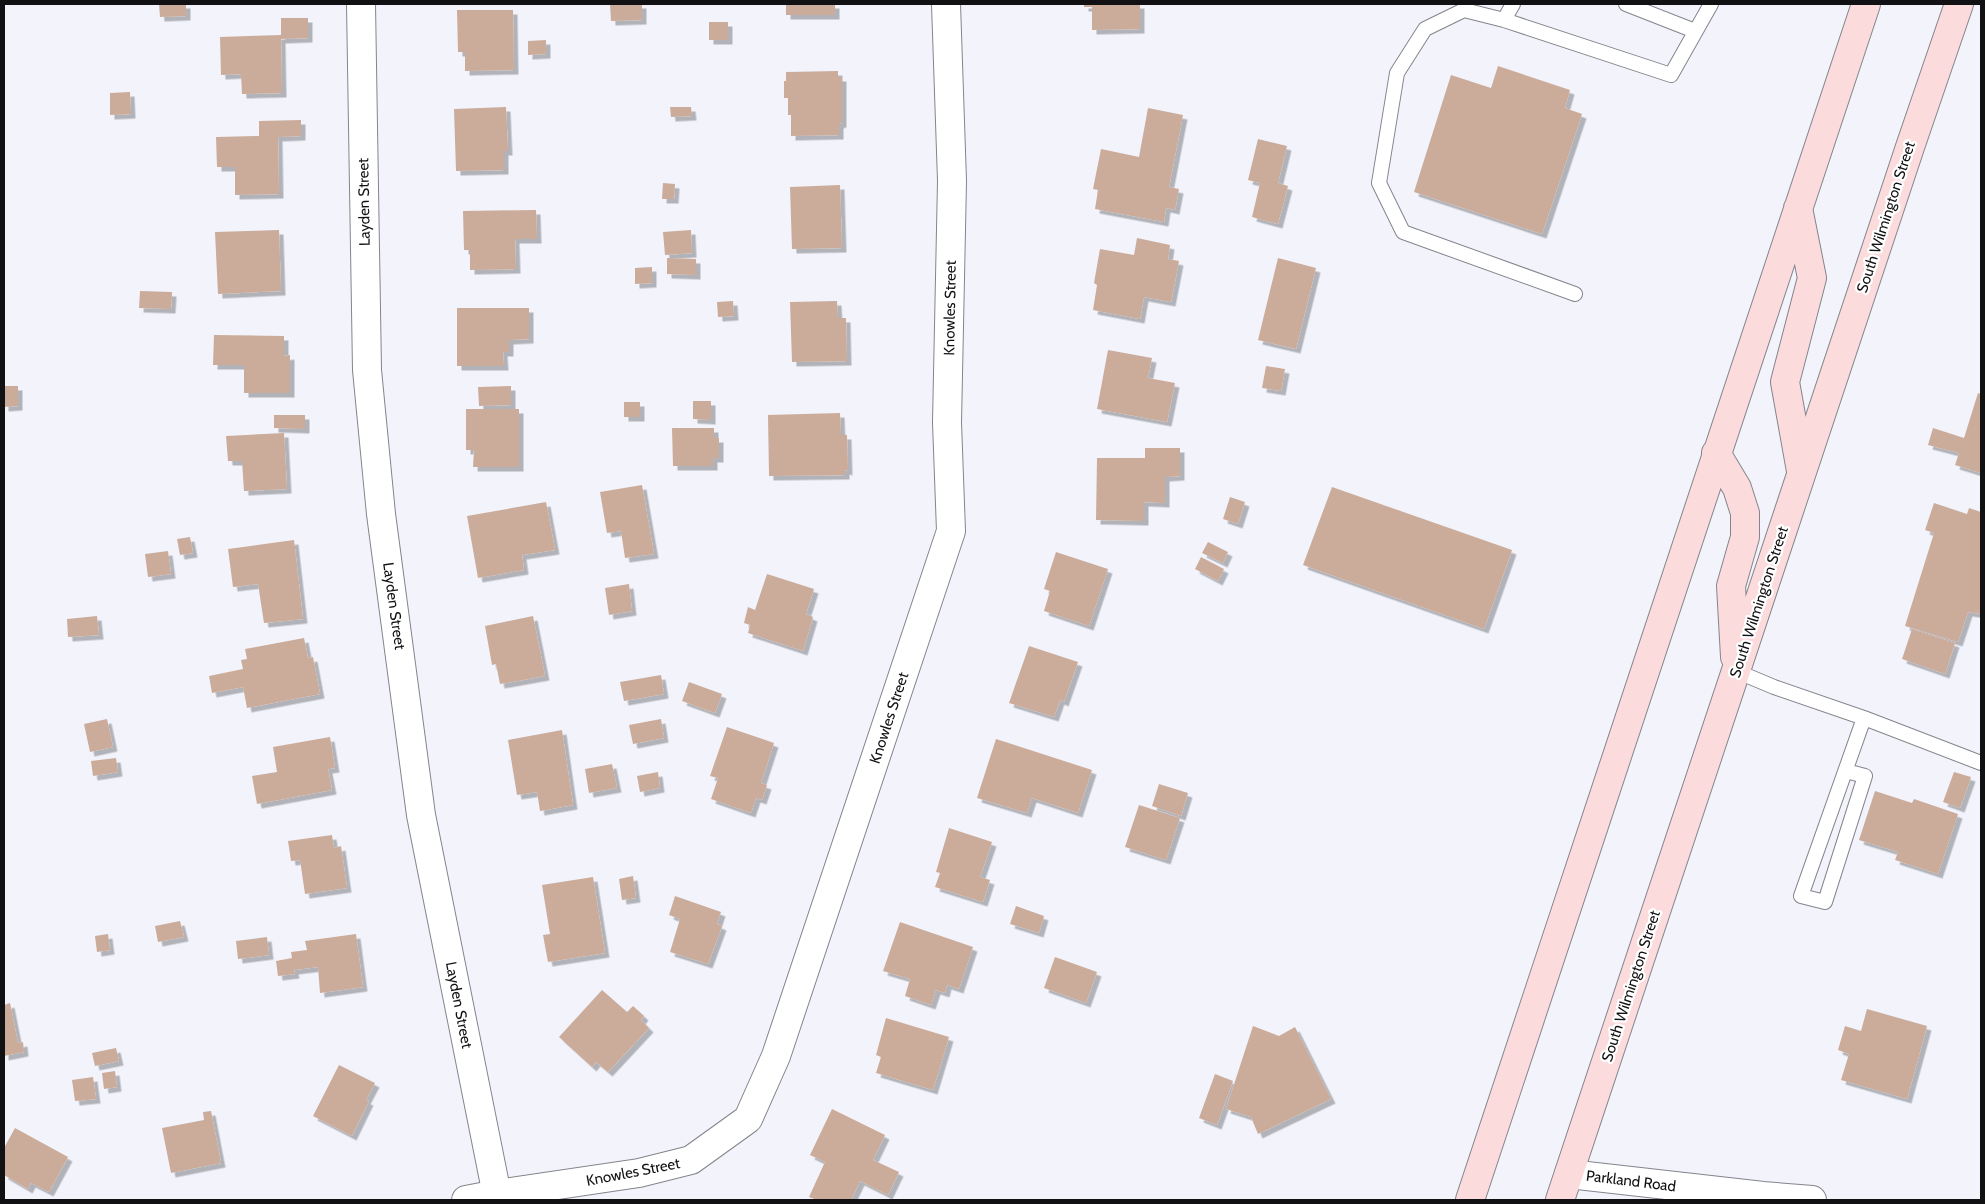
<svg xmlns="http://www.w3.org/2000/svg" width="1985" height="1204" font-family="Cabin,sans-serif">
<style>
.building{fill:#cbac9a;filter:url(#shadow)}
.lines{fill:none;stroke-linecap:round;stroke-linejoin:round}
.service-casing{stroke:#84858c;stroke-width:16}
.minor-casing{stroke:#84858c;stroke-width:30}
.secondary-casing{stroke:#84858c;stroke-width:30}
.service{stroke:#fff;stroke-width:14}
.minor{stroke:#fff;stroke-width:28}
.secondary{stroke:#fcdbdd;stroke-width:28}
.labels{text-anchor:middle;stroke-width:4.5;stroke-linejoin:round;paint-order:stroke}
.street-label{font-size:15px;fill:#111113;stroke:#fff}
</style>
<defs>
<filter id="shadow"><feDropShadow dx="4.5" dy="4.5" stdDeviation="0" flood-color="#0004"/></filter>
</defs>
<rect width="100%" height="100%" fill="#f3f3fc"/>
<path class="building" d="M 159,4 L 186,4 L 186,16 L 160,17 Z
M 610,4 L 642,4 L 642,20 L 611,21 Z
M 786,4 L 835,4 L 835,15 L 786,15 Z
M 1084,4 L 1140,4 L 1140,29 L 1092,30 L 1092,7 L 1084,7 Z
M 457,10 L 513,10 L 514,70 L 465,71 L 465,52 L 458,52 Z
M 281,18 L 308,18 L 308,38 L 281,39 L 282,93 L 242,94 L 241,74 L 221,75 L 220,37 L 281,35 Z
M 709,22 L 728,22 L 728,40 L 709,40 Z
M 546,40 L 546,54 L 528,55 L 528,41 Z
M 1498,66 L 1570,90 L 1565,108 L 1582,114 L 1542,234 L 1414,192 L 1451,75 L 1491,88 Z
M 838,71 L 838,77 L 842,77 L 842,123 L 839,124 L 839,135 L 791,136 L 791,115 L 788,115 L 788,98 L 784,98 L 784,81 L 786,81 L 786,72 Z
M 130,92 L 131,114 L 110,115 L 110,93 Z
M 506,107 L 508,151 L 504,151 L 504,170 L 456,171 L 454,109 Z
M 670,107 L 691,107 L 692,116 L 671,117 Z
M 1148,108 L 1183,115 L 1169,187 L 1179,189 L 1175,210 L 1166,208 L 1164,222 L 1095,209 L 1098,190 L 1093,189 L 1101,149 L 1139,157 Z
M 301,120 L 301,136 L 278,137 L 279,194 L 235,195 L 235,167 L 217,167 L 216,137 L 259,136 L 259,121 Z
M 1258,139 L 1287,146 L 1278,183 L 1288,186 L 1278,224 L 1252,217 L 1260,183 L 1248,180 Z
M 663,183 L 675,184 L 674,199 L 662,199 Z
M 840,185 L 842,248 L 792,249 L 790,187 Z
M 536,210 L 537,239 L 515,239 L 516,269 L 470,270 L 470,250 L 464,250 L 463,211 Z
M 279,230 L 281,291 L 218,294 L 215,232 Z
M 691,230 L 692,253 L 665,255 L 663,232 Z
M 1137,238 L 1170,245 L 1168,259 L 1179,261 L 1171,302 L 1144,297 L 1140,319 L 1093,310 L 1097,285 L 1094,283 L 1100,249 L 1134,255 Z
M 667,258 L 696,259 L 696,275 L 667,274 Z
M 1278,258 L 1316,268 L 1296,349 L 1258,340 Z
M 652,267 L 652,283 L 635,284 L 635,268 Z
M 140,291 L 172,292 L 171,309 L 139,308 Z
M 733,301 L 734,316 L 718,317 L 717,302 Z
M 837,301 L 838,318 L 846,318 L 847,361 L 792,362 L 790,302 Z
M 457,308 L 529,308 L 529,339 L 509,340 L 509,352 L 503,352 L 504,366 L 457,366 Z
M 214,335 L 284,336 L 284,356 L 290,355 L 290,393 L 244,393 L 244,365 L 213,365 Z
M 1108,350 L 1152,358 L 1148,378 L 1175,383 L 1167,422 L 1097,409 Z
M 1266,366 L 1285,369 L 1281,391 L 1262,388 Z
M 4,386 L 18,386 L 18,406 L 4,407 Z
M 511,386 L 511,405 L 479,406 L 478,387 Z
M 1978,393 L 1981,394 L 1981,473 L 1955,465 L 1959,453 L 1928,445 L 1933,428 L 1964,438 Z
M 693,401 L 711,401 L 711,420 L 693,419 Z
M 624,402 L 640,402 L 640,417 L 624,417 Z
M 466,409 L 519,409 L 519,467 L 473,467 L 474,450 L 466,450 Z
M 840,413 L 841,435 L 847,435 L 848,471 L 845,470 L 845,475 L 769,476 L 768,415 Z
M 274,415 L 305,415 L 305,429 L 274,428 Z
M 672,428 L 714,428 L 714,438 L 719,438 L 719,458 L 713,458 L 713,466 L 673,466 Z
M 284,433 L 287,489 L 244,491 L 242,461 L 228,461 L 226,436 Z
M 1145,448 L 1180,448 L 1180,476 L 1165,477 L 1165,503 L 1144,502 L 1144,521 L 1096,520 L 1097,458 L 1145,458 Z
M 642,485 L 654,554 L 625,558 L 621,531 L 607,533 L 600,492 Z
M 1332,487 L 1512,550 L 1484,629 L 1303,565 Z
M 1230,497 L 1245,502 L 1238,524 L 1223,519 Z
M 546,502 L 555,550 L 522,555 L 524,570 L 478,578 L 467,516 Z
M 1934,503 L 1967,514 L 1969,508 L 1981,512 L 1981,614 L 1968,612 L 1958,642 L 1905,626 L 1934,533 L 1925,530 Z
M 190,537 L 193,553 L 180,555 L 177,539 Z
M 294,540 L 303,619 L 264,623 L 258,584 L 233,587 L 228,549 Z
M 1208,542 L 1228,552 L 1223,563 L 1202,553 Z
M 168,551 L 171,574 L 148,577 L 145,554 Z
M 1056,552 L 1108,569 L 1089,626 L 1044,611 L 1050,591 L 1044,589 Z
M 1201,557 L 1224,569 L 1218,581 L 1195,569 Z
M 767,574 L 814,589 L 806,614 L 813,617 L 803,651 L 748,633 L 750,625 L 744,623 L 748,607 L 755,610 Z
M 629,584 L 632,611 L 609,615 L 605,588 Z
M 97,616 L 99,635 L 68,637 L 67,619 Z
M 533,616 L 545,676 L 500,684 L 496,664 L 492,665 L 485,626 Z
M 1912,629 L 1955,643 L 1945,674 L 1902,659 Z
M 304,638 L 308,658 L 313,657 L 320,694 L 247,708 L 243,687 L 212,693 L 209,676 L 243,669 L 241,660 L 247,659 L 245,649 Z
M 1029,646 L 1078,662 L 1064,702 L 1060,700 L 1054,717 L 1009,703 Z
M 661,675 L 664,694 L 624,701 L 620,682 Z
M 689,682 L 722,694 L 715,713 L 682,701 Z
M 107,719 L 113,747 L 90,752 L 84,724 Z
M 661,719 L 664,738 L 633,744 L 629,725 Z
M 727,727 L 774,743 L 761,783 L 767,785 L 762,800 L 756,798 L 751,813 L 711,799 L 718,778 L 710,776 Z
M 562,730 L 573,805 L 540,811 L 537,792 L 517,795 L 508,740 Z
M 330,737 L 335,768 L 328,769 L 332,790 L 257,804 L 252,776 L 277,772 L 273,747 Z
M 996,739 L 1092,770 L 1078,813 L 1032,798 L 1027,813 L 977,798 Z
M 116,758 L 118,772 L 93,776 L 91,761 Z
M 612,764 L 617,788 L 589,793 L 585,769 Z
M 658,772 L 660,788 L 640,792 L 637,776 Z
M 1954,772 L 1971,777 L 1960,808 L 1943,802 Z
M 1159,784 L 1188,793 L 1181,816 L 1152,806 Z
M 1875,791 L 1912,803 L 1914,799 L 1958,814 L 1938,874 L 1895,860 L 1898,852 L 1859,840 Z
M 1139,805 L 1180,818 L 1166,860 L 1125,847 Z
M 949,828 L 992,842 L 980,877 L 990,880 L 983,902 L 935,887 L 940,873 L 936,872 Z
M 332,835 L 334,848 L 341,846 L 347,888 L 305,894 L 300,860 L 291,861 L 288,841 Z
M 633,876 L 636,898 L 622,900 L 619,879 Z
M 593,877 L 605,953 L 548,962 L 543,935 L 550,934 L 542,885 Z
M 675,896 L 721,912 L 717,924 L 722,926 L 708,964 L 670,952 L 680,919 L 669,915 Z
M 1016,906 L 1044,916 L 1039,933 L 1010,924 Z
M 180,921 L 184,937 L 158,942 L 155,926 Z
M 900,922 L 973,947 L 959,989 L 947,985 L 945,993 L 936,990 L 931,1005 L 905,996 L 910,979 L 883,971 Z
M 108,934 L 110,950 L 97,952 L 95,936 Z
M 356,934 L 363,987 L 320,993 L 318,967 L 294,970 L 295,974 L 278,976 L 276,961 L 292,958 L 291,952 L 307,950 L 305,941 Z
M 267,937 L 269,955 L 238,959 L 236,941 Z
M 1055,957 L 1097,972 L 1086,1003 L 1044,988 Z
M 602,990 L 627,1012 L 633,1006 L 644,1016 L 641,1020 L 649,1028 L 608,1072 L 596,1062 L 592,1067 L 559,1037 Z
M 10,1003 L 18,1043 L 23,1042 L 24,1052 L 4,1056 L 4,1005 Z
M 1867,1009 L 1927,1026 L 1907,1099 L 1841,1080 L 1849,1054 L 1838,1050 L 1845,1026 L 1861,1031 Z
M 886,1018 L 949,1037 L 933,1090 L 876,1073 L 881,1057 L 876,1055 Z
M 1253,1026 L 1279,1036 L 1295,1027 L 1331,1099 L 1258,1134 L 1251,1117 L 1226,1109 Z
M 116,1048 L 119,1061 L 95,1066 L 92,1053 Z
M 339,1065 L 375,1083 L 366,1100 L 369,1101 L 352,1136 L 313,1116 Z
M 115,1071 L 117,1087 L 104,1089 L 102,1073 Z
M 1215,1074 L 1233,1081 L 1217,1125 L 1199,1118 Z
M 93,1077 L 96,1099 L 75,1101 L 72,1080 Z
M 832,1109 L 885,1135 L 873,1160 L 899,1172 L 888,1195 L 860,1181 L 851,1200 L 817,1200 L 809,1197 L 825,1162 L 810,1155 Z
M 211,1111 L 221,1163 L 171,1173 L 162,1128 L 204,1120 L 203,1112 Z
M 15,1128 L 68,1157 L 49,1192 L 31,1183 L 28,1189 L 4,1175 L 4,1148 Z"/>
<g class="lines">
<g class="service-casing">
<path id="service" d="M 1626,4 L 1695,31
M 1504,20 L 1513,4
M 1575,294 L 1403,232 L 1379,183 L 1397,73 L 1425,29 L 1464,10 L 1504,20 L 1671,75 L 1711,4
M 1736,671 L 1774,687 L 1864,718 L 1801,896 L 1825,902 L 1865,776 L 1846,771
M 1864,718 L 1981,763"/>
</g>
<g class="minor-casing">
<path id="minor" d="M 361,4 L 367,370 L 381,514 L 421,815 L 498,1200
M 1569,1174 L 1763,1196 L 1812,1200
M 466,1200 L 497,1194 L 639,1173 L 691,1160 L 748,1119 L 776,1056 L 951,531 L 947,423 L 952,181 L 946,4"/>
</g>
<g class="secondary-casing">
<path id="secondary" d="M 1798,208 L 1812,278 L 1785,382 L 1801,471
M 1716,453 L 1737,488 L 1745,513 L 1745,537 L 1731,586 L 1735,657
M 1470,1200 L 1866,4
M 1560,1200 L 1910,147 L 1959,4"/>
</g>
<use href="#service" class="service"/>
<use href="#minor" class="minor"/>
<use href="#secondary" class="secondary"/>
</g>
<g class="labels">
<g class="street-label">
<text transform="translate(364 202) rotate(-91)" y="5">Layden Street</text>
<text transform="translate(1886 217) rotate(-72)" y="5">South Wilmington Street</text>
<text transform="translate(950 308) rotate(-89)" y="5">Knowles Street</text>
<text transform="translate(1759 602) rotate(-72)" y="5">South Wilmington Street</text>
<text transform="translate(394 606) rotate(82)" y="5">Layden Street</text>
<text transform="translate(889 718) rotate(-72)" y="5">Knowles Street</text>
<text transform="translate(1631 986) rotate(-72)" y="5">South Wilmington Street</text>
<text transform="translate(459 1005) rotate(79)" y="5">Layden Street</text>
<text transform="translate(633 1172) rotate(-11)" y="5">Knowles Street</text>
<text transform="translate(1631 1181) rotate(7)" y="5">Parkland Road</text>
</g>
</g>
<rect width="1985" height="1204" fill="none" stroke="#111113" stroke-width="10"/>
</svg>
